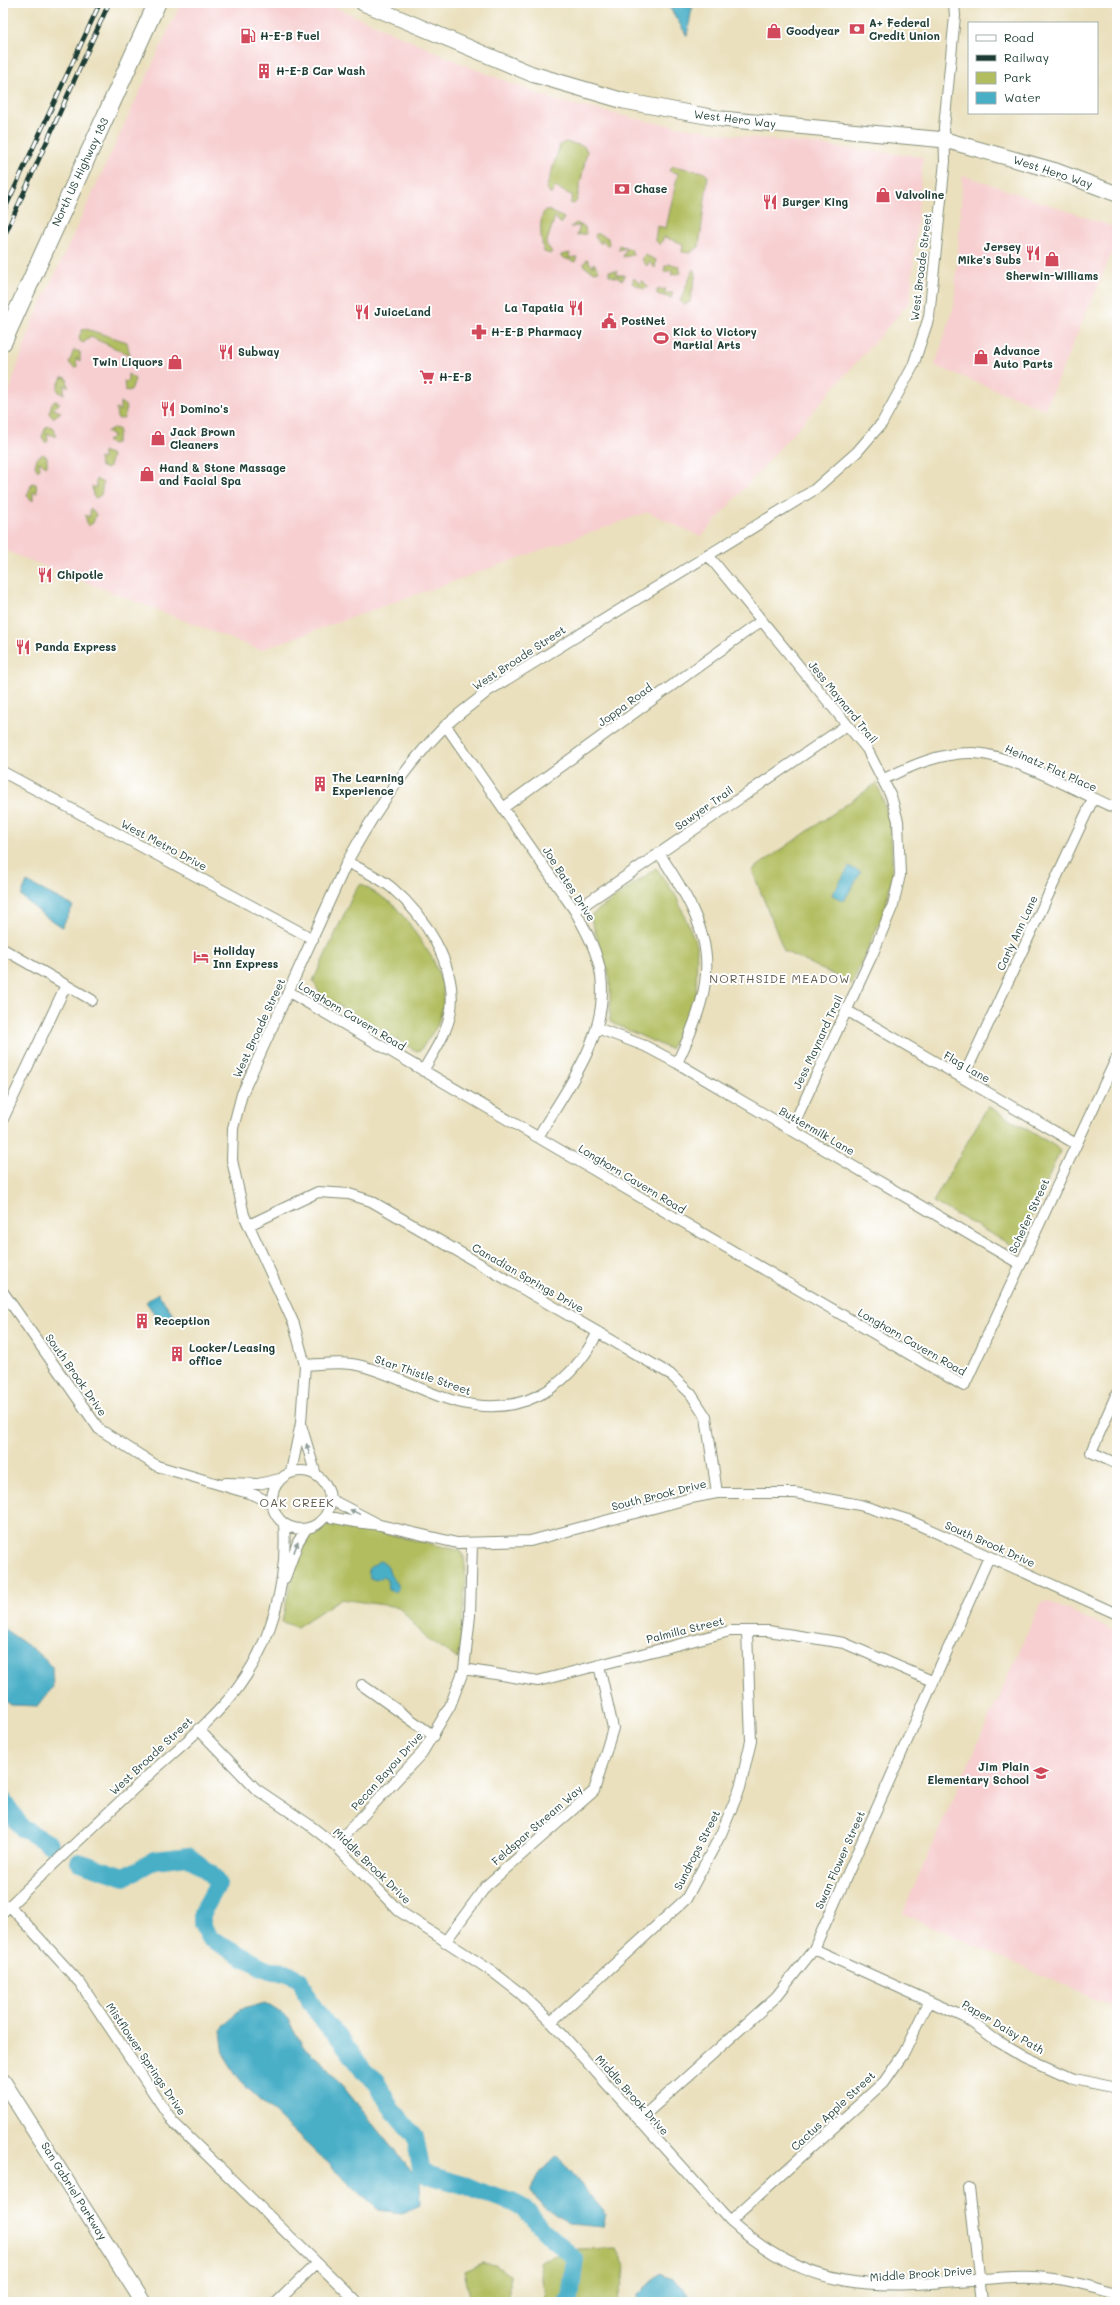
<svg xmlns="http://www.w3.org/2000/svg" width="1120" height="2305" font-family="Mali,sans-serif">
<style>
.built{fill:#f7cfd0}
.green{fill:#b1bd5f;stroke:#687d4a}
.water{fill:#48afc7;stroke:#34767e}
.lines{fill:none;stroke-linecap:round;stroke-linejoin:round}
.river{stroke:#48afc7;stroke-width:18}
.street-casing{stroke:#848e78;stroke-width:12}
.secondary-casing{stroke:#848e78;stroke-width:17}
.primary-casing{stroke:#848e78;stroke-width:19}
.street{stroke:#fff;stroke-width:10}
.secondary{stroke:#fff;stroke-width:15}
.primary{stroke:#fff;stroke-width:17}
.rail-casing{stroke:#1f3d34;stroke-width:4.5}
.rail{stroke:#fff;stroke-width:3;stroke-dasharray:9;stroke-linecap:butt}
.oneway{fill:#8f9e9a}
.labels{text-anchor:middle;stroke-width:4;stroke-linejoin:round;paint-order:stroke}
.poi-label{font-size:11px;font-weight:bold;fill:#1f3d34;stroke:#fff;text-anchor:start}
.street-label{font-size:11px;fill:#1f3d34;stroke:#fff}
.neighbourhood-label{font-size:12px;letter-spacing:1px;fill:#635e51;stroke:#fff}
</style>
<rect width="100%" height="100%" fill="#fff"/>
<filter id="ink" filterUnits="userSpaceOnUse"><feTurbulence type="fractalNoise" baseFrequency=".025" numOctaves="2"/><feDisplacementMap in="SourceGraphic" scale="8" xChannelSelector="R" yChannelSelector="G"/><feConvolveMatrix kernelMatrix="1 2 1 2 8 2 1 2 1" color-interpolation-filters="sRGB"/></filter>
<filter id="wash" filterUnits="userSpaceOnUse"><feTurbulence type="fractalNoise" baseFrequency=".012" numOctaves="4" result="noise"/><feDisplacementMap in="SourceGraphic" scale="16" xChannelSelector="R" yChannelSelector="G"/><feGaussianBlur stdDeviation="0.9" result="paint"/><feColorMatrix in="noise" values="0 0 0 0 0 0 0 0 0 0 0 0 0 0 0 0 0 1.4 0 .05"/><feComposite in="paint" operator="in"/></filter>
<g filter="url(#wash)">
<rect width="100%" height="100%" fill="#eae0bd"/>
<path class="built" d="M 181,3 L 326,3 L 472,68 L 554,100 L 651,122 L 740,136 L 923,157 L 910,302 L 701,537 L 648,512 L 260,650 L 3,550 L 3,413 L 14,376 L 32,323 Z
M 963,175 L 1117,228 L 1117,241 L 1045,409 L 935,366 L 954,306 Z
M 1047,1601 L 1117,1632 L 1117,2009 L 902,1913 L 1040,1604 Z"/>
<path class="green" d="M 565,142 L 584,146 L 587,151 L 577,200 L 574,204 L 570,203 L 573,196 L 555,187 L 551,194 L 546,189 L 560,145 Z
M 673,166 L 703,172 L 708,176 L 699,247 L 690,253 L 682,252 L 683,244 L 664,237 L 660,245 L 655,240 L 657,226 L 666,228 L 678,173 L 669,171 Z
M 545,210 L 548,210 L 564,218 L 561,224 L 555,217 L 546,244 L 552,252 L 550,254 L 544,252 C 541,241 538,220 545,210 Z
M 576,223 L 585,227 L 586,234 L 577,235 L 580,226 L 571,227 Z
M 596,234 L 600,234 L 608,238 L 609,245 L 608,246 L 602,240 L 601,244 L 595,237 Z
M 619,245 L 631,249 L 633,255 L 623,257 L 626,248 L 618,250 Z
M 570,253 L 569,258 L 577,257 L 575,262 L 561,257 L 561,255 Z
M 645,255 L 656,260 L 655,268 L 649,262 L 647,266 L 641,259 Z
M 587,259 L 593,267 L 594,263 L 599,271 L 595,272 L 585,267 L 584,264 Z
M 670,264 L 679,266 L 681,273 L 671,275 L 673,270 L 664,272 L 665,266 Z
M 693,269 L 696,274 L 690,302 L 685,305 L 680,301 Z
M 618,271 L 616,275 L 625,275 L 623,280 L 609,275 L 609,271 Z
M 634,278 L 640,284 L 642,280 L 648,287 L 644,289 L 632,283 Z
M 666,289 L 664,293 L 673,293 L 671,298 L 657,294 L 657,290 Z
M 86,329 L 127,342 L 132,364 L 123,361 L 130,355 L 91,337 L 83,343 L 80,341 L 79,337 L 82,330 Z
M 74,350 L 80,352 L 80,361 L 76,358 L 77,367 L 75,368 L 69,363 Z
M 128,374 L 135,379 L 132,389 L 128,391 L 125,390 L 124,381 L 128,382 Z
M 62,377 L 67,378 L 68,387 L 64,385 L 64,394 L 59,392 L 57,388 Z
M 55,401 L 60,403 L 53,409 L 61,412 L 53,418 L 49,413 L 52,403 Z
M 120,402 L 127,407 L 124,418 L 120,419 L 117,418 L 116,409 L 120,411 Z
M 49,426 L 54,428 L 56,437 L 47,433 L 48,441 L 46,443 L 42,437 L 46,427 Z
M 113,428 L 118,429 L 119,433 L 116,443 L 112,444 L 107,441 L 114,436 L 106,432 Z
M 103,451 L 112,455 L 109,467 L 106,469 L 100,466 L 99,458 L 103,459 Z
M 43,454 L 47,457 L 47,466 L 39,462 L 40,469 L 38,471 L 35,466 L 37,458 Z
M 96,479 L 103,483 L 101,495 L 96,498 L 93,496 L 92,486 L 96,488 Z
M 32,483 L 36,484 L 37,493 L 33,492 L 33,501 L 27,496 Z
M 90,508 L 96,514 L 93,523 L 88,526 L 85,515 L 90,517 Z
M 877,783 L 890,821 L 893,875 L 882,917 L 852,984 L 784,951 L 752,870 Z
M 656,868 L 676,896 L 697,945 L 696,995 L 684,1028 L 670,1049 L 610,1022 L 610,978 L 590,916 Z
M 361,884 L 393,904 L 408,922 L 433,959 L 443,986 L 443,1006 L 437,1026 L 420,1051 L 416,1051 L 321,995 L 313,981 L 355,891 Z
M 988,1106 L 1055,1146 L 1060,1151 L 1019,1243 L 1015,1247 L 933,1202 Z
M 335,1522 L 458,1550 L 463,1554 C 469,1566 461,1642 458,1659 L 425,1637 L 399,1607 L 340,1599 L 297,1627 L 282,1622 L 298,1548 L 308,1533 Z
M 616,2248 L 626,2268 L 617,2302 L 546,2302 L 539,2262 L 575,2249 Z
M 483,2263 L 495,2265 L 509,2275 L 509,2302 L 471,2302 L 464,2271 Z"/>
<path class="water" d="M 667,3 L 693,3 L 687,36 Z
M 849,867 L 861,872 L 844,901 L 832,895 Z
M 27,882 L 73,906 L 62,927 L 43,915 L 21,896 Z
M 158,1293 L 173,1314 L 161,1323 L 146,1302 Z
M 379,1561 C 390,1563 387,1568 391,1576 C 393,1579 396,1581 398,1584 L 398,1589 L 394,1592 L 388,1590 L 387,1580 L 383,1577 L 376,1580 L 370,1578 L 368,1569 Z
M 3,1628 L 34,1650 L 52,1666 L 53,1687 L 38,1706 L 11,1705 L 3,1699 Z
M 265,2003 L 286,2016 L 303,2046 L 327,2067 L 420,2181 L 421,2205 L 401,2213 L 379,2210 L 361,2195 L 241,2082 L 224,2055 L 221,2030 L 239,2010 Z
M 557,2156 L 606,2214 L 603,2227 L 568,2224 L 539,2203 L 531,2190 L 538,2175 Z
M 660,2274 L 673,2279 L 697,2302 L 639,2302 L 639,2294 Z"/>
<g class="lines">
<path class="river" d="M 3,1800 L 22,1828 L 50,1844
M 79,1862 L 125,1877 L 155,1860 L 188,1856 L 209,1872 L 218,1884 L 202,1913 L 202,1924 L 209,1938 L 262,1967 L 273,1971 L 286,1972 L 301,1980 L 308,1999 L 326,2025 L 337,2035 L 364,2071 L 376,2081 L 391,2108 L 415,2136 L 422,2173 L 467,2186 L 483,2193 L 512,2202 L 525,2209 L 543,2230 L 575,2259 L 570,2298 L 566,2302"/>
</g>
</g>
<g filter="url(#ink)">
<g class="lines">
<g class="street-casing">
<path id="street" d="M 708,555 L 867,749 L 891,796 L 898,821 L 900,875 L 893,905 L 873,953 L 791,1130
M 446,726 L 575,911 C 586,931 598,952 601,976 C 609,1036 567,1088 538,1137
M 3,772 L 313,939
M 884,779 C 911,766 939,753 970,753 C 1008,752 1080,793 1117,809
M 503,808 L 761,621
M 659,853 C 716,938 721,970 677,1063
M 347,862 C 362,870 379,877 392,888 C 425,916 457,966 451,1010 C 448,1032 433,1053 423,1071
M 575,911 L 847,725
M 3,949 L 92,1000
M 289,992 L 964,1386 L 1117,1057
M 846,1010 L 1076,1144
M 597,1028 L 645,1046 L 677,1063 L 1020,1264
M 963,1078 L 1093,799
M 3,1119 L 66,985
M 249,1225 L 318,1192 L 349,1194 L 371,1201 L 670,1374 L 691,1394 L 706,1417 L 717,1493
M 3,1292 L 99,1429 L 157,1466 L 255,1495 L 272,1504
M 305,1365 C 323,1364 344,1361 362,1366 C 400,1376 435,1400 474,1405 C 532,1413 573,1381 598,1332
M 1117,1393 L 1091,1452 L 1117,1464
M 301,1425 L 316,1475
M272 1500a29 29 0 1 1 58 0a29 29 0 1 1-58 0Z
M 291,1472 L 301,1423 L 305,1365 L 294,1324 L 244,1215 L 232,1160 L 233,1128 L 242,1094 L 347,862 C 374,812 405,767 445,726 C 458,714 474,703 488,691 L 814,490 L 857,452 L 882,423 L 913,366 L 929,317 L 945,161 L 944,127 L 955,16 L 954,3
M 226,1483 L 258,1484 L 280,1479
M 330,1499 L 376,1523
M 325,1516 L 355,1522 L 380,1525 L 457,1543 L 530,1541 L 691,1498 L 717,1493 L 795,1493 L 860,1505 L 908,1520 L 1117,1614
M 285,1578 L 298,1542 L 306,1529
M 464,1669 L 538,1681 L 730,1631 L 768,1631 L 844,1643 L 932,1681
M 362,1685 L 434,1736
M 198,1729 L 256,1789 L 308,1824 L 335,1845 L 399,1911 L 493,1972 L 520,1993 L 551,2022 L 730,2221 C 825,2305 895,2284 1013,2277 C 1049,2275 1082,2284 1117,2294
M 335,1845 L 422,1753 L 450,1706 L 464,1669 L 470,1616 L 472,1544
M 9,1905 L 80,1983 L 173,2122 L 357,2302
M 3,1912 C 48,1869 94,1826 140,1783 C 172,1753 210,1724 237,1689 C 272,1642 288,1582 284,1524
M 445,1942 L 486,1886 L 594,1791 L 613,1728 L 599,1665
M 814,1949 L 964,2017 L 996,2040 L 1025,2057 L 1074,2079 L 1117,2088
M 551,2022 L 686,1899 L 721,1834 L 740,1788 L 751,1741 L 747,1631
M 639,2120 L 776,1997 L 814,1949 L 989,1557
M 969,2188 L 982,2302
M 730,2221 L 884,2082 L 904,2053 L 929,2001
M 277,2302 L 317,2263"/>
</g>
<g class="secondary-casing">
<path id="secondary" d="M 363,3 L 532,74 L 624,101 L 722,119 L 945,140 L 1056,171 L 1117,194
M 3,2081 L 143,2302"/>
</g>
<g class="primary-casing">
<path id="primary" d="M 3,342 L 157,3"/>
</g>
<use href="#street" class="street"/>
<use href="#secondary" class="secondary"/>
<use href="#primary" class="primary"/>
<g class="rail-casing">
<path id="rail" d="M 3,213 L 100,3
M 3,239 L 109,3"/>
</g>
<use href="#rail" class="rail"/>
</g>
<defs><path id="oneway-solid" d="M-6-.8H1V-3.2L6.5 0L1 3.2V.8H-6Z"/></defs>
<g class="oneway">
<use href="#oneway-solid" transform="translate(308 1449) rotate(-106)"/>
<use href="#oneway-solid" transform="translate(355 1512) rotate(-154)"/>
<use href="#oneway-solid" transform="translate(296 1547) rotate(-69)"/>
</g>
</g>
<defs>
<g id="bank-bare" transform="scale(1.2)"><path d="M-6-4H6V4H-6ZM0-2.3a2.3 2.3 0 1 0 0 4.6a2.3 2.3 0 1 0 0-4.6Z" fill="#d1495b" stroke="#fff" stroke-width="2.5" paint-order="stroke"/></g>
<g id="shop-bare" transform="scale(1.2)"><path d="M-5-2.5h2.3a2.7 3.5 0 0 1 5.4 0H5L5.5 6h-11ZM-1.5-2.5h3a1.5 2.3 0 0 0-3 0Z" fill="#d1495b" stroke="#fff" stroke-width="2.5" paint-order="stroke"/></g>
<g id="fuel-bare" transform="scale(1.2)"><path d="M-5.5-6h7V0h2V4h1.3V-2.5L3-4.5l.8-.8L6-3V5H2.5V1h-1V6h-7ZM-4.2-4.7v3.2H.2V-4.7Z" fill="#d1495b" stroke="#fff" stroke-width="2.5" paint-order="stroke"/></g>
<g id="building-bare" transform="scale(1.2)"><path d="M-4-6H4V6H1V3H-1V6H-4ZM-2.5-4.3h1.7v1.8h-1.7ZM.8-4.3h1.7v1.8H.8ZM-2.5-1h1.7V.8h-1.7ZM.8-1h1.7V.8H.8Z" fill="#d1495b" stroke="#fff" stroke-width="2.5" paint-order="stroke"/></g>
<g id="restaurant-bare" transform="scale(1.2)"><path d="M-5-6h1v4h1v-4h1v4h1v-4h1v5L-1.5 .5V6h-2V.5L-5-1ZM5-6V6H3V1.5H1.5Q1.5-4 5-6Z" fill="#d1495b" stroke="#fff" stroke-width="2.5" paint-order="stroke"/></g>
<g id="civic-bare" transform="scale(1.2)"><path d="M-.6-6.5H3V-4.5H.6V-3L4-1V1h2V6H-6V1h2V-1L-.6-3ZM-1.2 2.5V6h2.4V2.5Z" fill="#d1495b" stroke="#fff" stroke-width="2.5" paint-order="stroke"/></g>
<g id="pharmacy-bare" transform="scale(1.2)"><path d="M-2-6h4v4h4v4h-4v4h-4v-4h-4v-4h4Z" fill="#d1495b" stroke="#fff" stroke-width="2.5" paint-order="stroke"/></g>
<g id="stadium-bare" transform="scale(1.2)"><path d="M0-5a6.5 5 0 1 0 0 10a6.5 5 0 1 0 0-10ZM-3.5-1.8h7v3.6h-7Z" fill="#d1495b" stroke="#fff" stroke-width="2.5" paint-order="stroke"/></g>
<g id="supermarket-bare" transform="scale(1.2)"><path d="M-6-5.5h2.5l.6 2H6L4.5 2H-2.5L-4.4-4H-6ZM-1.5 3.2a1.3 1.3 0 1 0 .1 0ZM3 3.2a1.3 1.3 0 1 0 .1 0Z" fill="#d1495b" stroke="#fff" stroke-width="2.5" paint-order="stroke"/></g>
<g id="hotel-bare" transform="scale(1.2)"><path d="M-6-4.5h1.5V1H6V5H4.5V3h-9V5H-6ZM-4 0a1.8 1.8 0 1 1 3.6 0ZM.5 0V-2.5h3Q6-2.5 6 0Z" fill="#d1495b" stroke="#fff" stroke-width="2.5" paint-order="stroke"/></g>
<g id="school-bare" transform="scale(1.2)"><path d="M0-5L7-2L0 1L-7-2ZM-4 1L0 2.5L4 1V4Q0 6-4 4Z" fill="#d1495b" stroke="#fff" stroke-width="2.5" paint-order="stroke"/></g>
</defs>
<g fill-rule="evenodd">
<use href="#bank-bare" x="857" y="29"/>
<use href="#shop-bare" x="774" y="31"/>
<use href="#fuel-bare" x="248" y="36"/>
<use href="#building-bare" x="264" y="71"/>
<use href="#bank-bare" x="622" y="189"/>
<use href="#shop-bare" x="883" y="195"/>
<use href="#restaurant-bare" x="770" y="202"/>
<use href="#restaurant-bare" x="1033" y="253"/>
<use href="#shop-bare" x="1052" y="259"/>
<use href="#restaurant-bare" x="576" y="308"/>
<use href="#restaurant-bare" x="362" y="312"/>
<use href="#civic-bare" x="609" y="321"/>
<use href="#pharmacy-bare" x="479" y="332"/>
<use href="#stadium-bare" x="661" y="338"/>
<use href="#restaurant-bare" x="226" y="352"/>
<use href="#shop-bare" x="981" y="357"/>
<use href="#shop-bare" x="175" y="362"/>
<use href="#supermarket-bare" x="427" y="377"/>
<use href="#restaurant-bare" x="168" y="409"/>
<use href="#shop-bare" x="158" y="438"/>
<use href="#shop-bare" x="147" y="474"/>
<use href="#restaurant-bare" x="45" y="575"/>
<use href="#restaurant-bare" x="23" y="647"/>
<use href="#building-bare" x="320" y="784"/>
<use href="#hotel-bare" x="201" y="957"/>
<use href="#building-bare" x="142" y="1321"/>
<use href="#building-bare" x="177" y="1354"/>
<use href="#school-bare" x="1041" y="1773"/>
</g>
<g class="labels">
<g class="poi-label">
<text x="869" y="27">A+ Federal<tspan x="869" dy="13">Credit Union</tspan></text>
<text x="786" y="35">Goodyear</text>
<text x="260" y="40">H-E-B Fuel</text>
<text x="276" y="75">H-E-B Car Wash</text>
<text x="634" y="193">Chase</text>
<text x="895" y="199">Valvoline</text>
<text x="782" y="206">Burger King</text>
<text x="1021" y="251" text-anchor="end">Jersey<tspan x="1021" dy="13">Mike's Subs</tspan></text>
<text x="1052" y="280" text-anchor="middle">Sherwin-Williams</text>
<text x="564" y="312" text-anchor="end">La Tapatia</text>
<text x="374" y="316">JuiceLand</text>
<text x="621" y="325">PostNet</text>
<text x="491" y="336">H-E-B Pharmacy</text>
<text x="673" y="336">Kick to Victory<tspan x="673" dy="13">Martial Arts</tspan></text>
<text x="993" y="355">Advance<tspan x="993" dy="13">Auto Parts</tspan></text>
<text x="238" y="356">Subway</text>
<text x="163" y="366" text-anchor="end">Twin Liquors</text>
<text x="439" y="381">H-E-B</text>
<text x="180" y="413">Domino's</text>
<text x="170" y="436">Jack Brown<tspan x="170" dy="13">Cleaners</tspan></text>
<text x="159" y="472">Hand &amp; Stone Massage<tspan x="159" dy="13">and Facial Spa</tspan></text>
<text x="57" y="579">Chipotle</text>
<text x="35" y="651">Panda Express</text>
<text x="332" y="782">The Learning<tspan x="332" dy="13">Experience</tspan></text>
<text x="213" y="955">Holiday<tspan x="213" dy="13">Inn Express</tspan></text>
<text x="154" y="1325">Reception</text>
<text x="189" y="1352">Locker/Leasing<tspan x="189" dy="13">office</tspan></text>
<text x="1029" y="1771" text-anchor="end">Jim Plain<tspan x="1029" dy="13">Elementary School</tspan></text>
</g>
<g class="street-label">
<text transform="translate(735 119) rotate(7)" y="4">West Hero Way</text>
<text transform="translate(80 172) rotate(-65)" y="4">North US Highway 183</text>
<text transform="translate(1053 172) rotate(18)" y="4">West Hero Way</text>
<text transform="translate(921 267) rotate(-83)" y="4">West Broade Street</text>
<text transform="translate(519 658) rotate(-33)" y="4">West Broade Street</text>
<text transform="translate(843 702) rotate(51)" y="4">Jess Maynard Trail</text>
<text transform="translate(625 705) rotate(-36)" y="4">Joppa Road</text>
<text transform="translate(1051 768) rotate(24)" y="4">Heinatz Flat Place</text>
<text transform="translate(704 808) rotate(-35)" y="4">Sawyer Trail</text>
<text transform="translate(164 845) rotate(28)" y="4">West Metro Drive</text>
<text transform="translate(569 884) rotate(57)" y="4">Joe Bates Drive</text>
<text transform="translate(1017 933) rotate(-65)" y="4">Carly Ann Lane</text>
<text transform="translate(352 1016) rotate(31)" y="4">Longhorn Cavern Road</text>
<text transform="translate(259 1028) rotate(-65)" y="4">West Broade Street</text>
<text transform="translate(818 1042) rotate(-65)" y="4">Jess Maynard Trail</text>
<text transform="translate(967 1067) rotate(30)" y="4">Flag Lane</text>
<text transform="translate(817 1131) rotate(30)" y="4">Buttermilk Lane</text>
<text transform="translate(632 1179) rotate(31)" y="4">Longhorn Cavern Road</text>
<text transform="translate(1029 1216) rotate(-65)" y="4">Schefer Street</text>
<text transform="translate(528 1278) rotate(30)" y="4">Canadian Springs Drive</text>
<text transform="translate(912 1342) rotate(30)" y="4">Longhorn Cavern Road</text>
<text transform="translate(76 1375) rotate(55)" y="4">South Brook Drive</text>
<text transform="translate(423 1375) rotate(19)" y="4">Star Thistle Street</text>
<text transform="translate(659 1495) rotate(-14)" y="4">South Brook Drive</text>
<text transform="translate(990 1544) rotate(24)" y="4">South Brook Drive</text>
<text transform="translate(685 1630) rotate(-14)" y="4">Palmilla Street</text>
<text transform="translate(151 1756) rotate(-43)" y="4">West Broade Street</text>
<text transform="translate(387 1771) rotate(-48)" y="4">Pecan Bayou Drive</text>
<text transform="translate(537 1825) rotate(-41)" y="4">Feldspar Stream Way</text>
<text transform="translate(697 1850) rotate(-63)" y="4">Sundrops Street</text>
<text transform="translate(840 1860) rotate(-66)" y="4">Swan Flower Street</text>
<text transform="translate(372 1866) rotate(44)" y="4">Middle Brook Drive</text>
<text transform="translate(1003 2027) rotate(31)" y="4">Paper Daisy Path</text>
<text transform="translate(146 2059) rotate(56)" y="4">Mistflower Springs Drive</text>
<text transform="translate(632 2095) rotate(48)" y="4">Middle Brook Drive</text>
<text transform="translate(833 2111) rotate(-43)" y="4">Cactus Apple Street</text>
<text transform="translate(74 2191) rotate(58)" y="4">San Gabriel Parkway</text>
<text transform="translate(921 2274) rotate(-4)" y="4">Middle Brook Drive</text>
</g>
<g class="neighbourhood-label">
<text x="780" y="983">NORTHSIDE MEADOW</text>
<text x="297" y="1507">OAK CREEK</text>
</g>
</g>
<rect width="1120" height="2305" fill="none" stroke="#fff" stroke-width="16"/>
<rect x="968" y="22" width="130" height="92" fill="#ffffff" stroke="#a5b1ae"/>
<rect x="976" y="35" width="20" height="6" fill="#ffffff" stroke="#a5b1ae"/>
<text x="1004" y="42" font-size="12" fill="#1f3d34">Road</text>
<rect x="976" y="55" width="20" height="6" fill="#1f3d34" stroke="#a5b1ae"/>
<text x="1004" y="62" font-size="12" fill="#1f3d34">Railway</text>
<rect x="976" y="72" width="20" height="12" fill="#b1bd5f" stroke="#a5b1ae"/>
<text x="1004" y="82" font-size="12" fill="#1f3d34">Park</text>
<rect x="976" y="92" width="20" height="12" fill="#48afc7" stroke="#a5b1ae"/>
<text x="1004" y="102" font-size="12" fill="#1f3d34">Water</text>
</svg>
